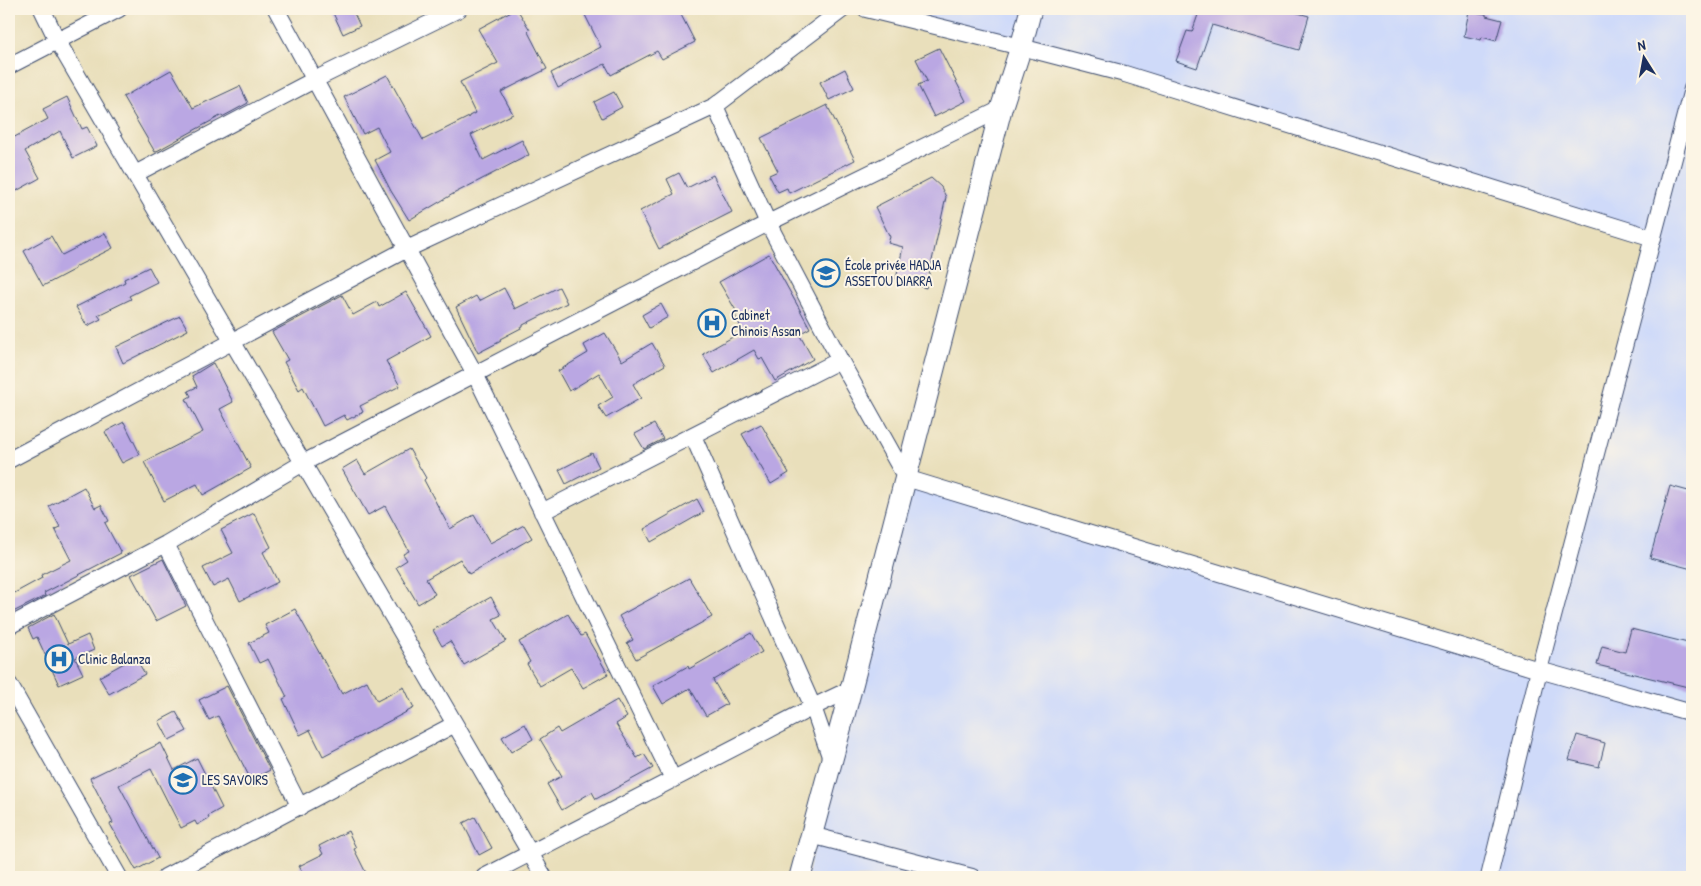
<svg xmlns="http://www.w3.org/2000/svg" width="1701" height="886" font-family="'Patrick Hand',sans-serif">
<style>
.built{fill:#cfdaf9}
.building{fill:#baa7e3}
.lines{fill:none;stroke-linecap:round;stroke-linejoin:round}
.minor-casing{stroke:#3a496c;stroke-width:18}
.tertiary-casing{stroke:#3a496c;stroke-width:23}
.minor{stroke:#fff;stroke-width:16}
.tertiary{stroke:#fff;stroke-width:21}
.labels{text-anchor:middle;stroke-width:4;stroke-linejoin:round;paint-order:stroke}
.poi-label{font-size:14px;fill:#1b2f5e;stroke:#fcf5e5;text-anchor:start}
</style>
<rect width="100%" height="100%" fill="#fcf5e5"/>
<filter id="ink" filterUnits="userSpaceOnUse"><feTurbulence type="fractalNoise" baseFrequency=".02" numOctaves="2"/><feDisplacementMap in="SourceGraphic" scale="10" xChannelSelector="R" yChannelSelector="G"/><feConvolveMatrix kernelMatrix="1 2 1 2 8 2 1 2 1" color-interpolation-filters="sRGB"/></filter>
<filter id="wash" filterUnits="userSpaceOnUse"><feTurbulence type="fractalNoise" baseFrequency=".0096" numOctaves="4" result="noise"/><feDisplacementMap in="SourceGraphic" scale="20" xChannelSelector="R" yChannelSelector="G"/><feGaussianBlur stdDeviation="1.12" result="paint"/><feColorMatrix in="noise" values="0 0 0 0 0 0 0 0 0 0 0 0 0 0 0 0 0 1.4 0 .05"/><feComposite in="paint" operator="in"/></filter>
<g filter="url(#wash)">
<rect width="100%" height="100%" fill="#e9dfbb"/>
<path class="built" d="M 866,9 L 1692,9 L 1692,877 L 807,877 L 906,478 L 1539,670 L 1653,238 L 1125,74 Z"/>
<g id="blocks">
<path class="building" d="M 343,9 L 352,9 L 360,26 L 343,34 L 333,13 Z
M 515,9 L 517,9 L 530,30 L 528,32 L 547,69 L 501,92 L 513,114 L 471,135 L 483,160 L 522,140 L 529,155 L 453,194 L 409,220 L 391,191 L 375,160 L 390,152 L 377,127 L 363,134 L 344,97 L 387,75 L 423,140 L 469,117 L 469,116 L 475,113 L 460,82 L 498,63 L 478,29 Z
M 582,9 L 678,9 L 695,42 L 662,59 L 657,51 L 611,75 L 605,64 L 558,88 L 551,73 L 601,47 Z
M 1200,9 L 1283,9 L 1309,16 L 1299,50 L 1212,25 L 1197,68 L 1176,61 L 1187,31 L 1192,32 Z
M 1469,11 L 1486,14 L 1486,16 L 1502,20 L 1496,41 L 1482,37 L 1481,40 L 1464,36 Z
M 939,48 L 966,101 L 934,117 L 918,85 L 927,81 L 916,59 Z
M 845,69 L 854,88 L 829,100 L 820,82 Z
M 171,70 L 193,108 L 240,86 L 248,103 L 222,117 L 222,115 L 155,152 L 123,97 Z
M 614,92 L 622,107 L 602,118 L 594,102 Z
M 67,97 L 82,129 L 87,127 L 97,146 L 73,158 L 60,131 L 25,151 L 40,178 L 9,195 L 9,140 L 48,119 L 43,109 Z
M 827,105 L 855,160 L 789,193 L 787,188 L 778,192 L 769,175 L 778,171 L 761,138 Z
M 679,173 L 687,188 L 713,175 L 732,212 L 659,249 L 640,211 L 674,194 L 667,179 Z
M 931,178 L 941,187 L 946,197 L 926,288 L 896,279 L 903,247 L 888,243 L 890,237 L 875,207 Z
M 105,233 L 113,248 L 75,267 L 75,269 L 43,286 L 24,251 L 51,236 L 62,255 Z
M 769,254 L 810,328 L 799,334 L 813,359 L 775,381 L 762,358 L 759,359 L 754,350 L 714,373 L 703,354 L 743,331 L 735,316 L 738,314 L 719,282 Z
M 149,267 L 157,282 L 129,296 L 131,299 L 98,315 L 101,319 L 87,326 L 76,307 L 125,282 L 124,279 Z
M 559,287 L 567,303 L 523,325 L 523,327 L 500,339 L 501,341 L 478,353 L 456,307 L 476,296 L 479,301 L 504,288 L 515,309 Z
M 406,292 L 431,336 L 386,361 L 400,386 L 360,406 L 363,412 L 347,420 L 344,415 L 323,426 L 303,387 L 299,390 L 284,362 L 288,360 L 272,332 L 342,295 L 353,315 L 377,302 L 379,307 Z
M 661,304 L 668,317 L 649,328 L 642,315 Z
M 180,316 L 188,330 L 123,363 L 116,347 Z
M 605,333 L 622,361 L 652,343 L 665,365 L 633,384 L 641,398 L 606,418 L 598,406 L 613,397 L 599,373 L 569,391 L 558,371 L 588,353 L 584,345 Z
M 213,363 L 233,402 L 220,409 L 251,468 L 203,495 L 197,484 L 164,501 L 144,462 L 203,432 L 186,399 L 191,396 L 188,391 L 197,387 L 192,376 Z
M 124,422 L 140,454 L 122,463 L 105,432 Z
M 654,424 L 663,439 L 644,449 L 635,434 Z
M 761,424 L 789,473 L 771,484 L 742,434 Z
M 409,449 L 426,478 L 424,480 L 450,529 L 474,515 L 490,543 L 524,525 L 532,538 L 469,574 L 460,559 L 426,579 L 435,594 L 418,604 L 396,567 L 407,560 L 403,554 L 409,551 L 385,506 L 368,515 L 342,469 L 357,460 L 365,474 Z
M 592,453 L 599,467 L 566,484 L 559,470 Z
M 1670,486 L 1692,492 L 1692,569 L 1650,558 Z
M 84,487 L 95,508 L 101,505 L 109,521 L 105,523 L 121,553 L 44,593 L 45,596 L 9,614 L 9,596 L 42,578 L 41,575 L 71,560 L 55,529 L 60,527 L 49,506 Z
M 697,499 L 704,512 L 651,542 L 644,529 Z
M 254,513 L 271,547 L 263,552 L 278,582 L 240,601 L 229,579 L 213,587 L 203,568 L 233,553 L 221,530 Z
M 163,559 L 186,606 L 156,621 L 131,575 Z
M 689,578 L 712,617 L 636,659 L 627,643 L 633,640 L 619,616 Z
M 491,597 L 501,615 L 493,619 L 506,641 L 464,665 L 450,641 L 442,646 L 433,630 Z
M 295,609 L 342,694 L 367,681 L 377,701 L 404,687 L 414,708 L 323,756 L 310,730 L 300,735 L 283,699 L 287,697 L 268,659 L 259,663 L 249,643 L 269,633 L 265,625 Z
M 54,614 L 68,644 L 88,635 L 94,650 L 75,658 L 83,674 L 59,685 L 37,637 L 33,639 L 28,628 Z
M 568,614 L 581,636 L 585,634 L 608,674 L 583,688 L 571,668 L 540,686 L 527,664 L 530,662 L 519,642 Z
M 1631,629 L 1692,644 L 1692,688 L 1597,665 L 1602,646 L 1625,652 Z
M 751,633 L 762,652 L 713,680 L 727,704 L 706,716 L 690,688 L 663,704 L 653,686 L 688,666 L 689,669 Z
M 135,657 L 145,674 L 109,694 L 99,677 Z
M 227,686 L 270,770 L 251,780 L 218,716 L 209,720 L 199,700 Z
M 617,700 L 627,717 L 616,724 L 637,758 L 644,754 L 653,768 L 596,799 L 592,792 L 562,810 L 547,784 L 562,776 L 540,739 L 557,728 L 560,733 Z
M 176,712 L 187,731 L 169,740 L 159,721 Z
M 525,724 L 533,739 L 511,752 L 502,737 Z
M 1577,735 L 1605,743 L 1599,767 L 1569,760 Z
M 161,743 L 174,770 L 197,758 L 222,808 L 208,816 L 209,818 L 197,825 L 195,821 L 181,828 L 151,769 L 119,785 L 158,858 L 136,870 L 110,824 L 113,823 L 90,778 Z
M 475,817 L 492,848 L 479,855 L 463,823 Z
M 348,831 L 356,848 L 354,849 L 368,877 L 305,877 L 299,866 L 323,854 L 319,846 Z"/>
</g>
</g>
<g filter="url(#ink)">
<use href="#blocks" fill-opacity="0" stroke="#3a496c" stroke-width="1"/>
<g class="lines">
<g class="minor-casing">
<path id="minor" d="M 42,9 L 58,42 L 544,877
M 276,9 L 475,374 L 673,779
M 866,9 L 1021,47 L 1125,74 L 1653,238
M 9,66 L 119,9
M 715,106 L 768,223 L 840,360 L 906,478 L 1539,670 L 1692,713
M 135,174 L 314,80 L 459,9
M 693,436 L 813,707 L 831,759
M 9,460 L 407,249 L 715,106 L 843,9
M 542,512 L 840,360
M 166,544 L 300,807
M 9,626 L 166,544 L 303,463 L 475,374 L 768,223 L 1001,109
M 9,684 L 119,877
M 811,835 L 972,877
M 165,877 L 455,724
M 484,877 L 813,707 L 851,689
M 1489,877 L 1539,670 L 1692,89"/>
</g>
<g class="tertiary-casing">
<path id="tertiary" d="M 800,877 L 851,689 L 1001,109 L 1021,47 L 1031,9"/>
</g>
<use href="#minor" class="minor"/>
<use href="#tertiary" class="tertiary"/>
</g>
</g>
<defs>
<g id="school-ring" transform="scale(1.4375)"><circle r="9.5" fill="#fcf5e5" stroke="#1f6fb2" stroke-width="1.5"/><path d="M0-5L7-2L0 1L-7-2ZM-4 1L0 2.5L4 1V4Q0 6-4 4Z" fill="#1f6fb2"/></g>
<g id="hospital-ring" transform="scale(1.4375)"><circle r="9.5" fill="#fcf5e5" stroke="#1f6fb2" stroke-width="1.5"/><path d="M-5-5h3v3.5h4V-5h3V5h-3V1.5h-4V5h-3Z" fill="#1f6fb2"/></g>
</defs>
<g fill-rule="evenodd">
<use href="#school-ring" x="826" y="273"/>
<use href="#hospital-ring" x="712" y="323"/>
<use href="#hospital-ring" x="59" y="659"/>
<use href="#school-ring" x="183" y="780"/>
</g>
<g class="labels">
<g class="poi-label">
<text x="845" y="270">École privée HADJA<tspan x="845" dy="16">ASSETOU DIARRA</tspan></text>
<text x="731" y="320">Cabinet<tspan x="731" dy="16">Chinois Assan</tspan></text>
<text x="78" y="664">Clinic Balanza</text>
<text x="202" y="785">LES SAVOIRS</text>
</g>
</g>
<rect width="1701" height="886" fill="none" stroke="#fcf5e5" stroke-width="30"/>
<g transform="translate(1644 58) rotate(349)" stroke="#fcf5e5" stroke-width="4" paint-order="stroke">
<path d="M0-4L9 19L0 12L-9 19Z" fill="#1b2f5e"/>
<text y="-8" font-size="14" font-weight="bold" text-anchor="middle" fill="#1b2f5e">N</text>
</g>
</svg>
